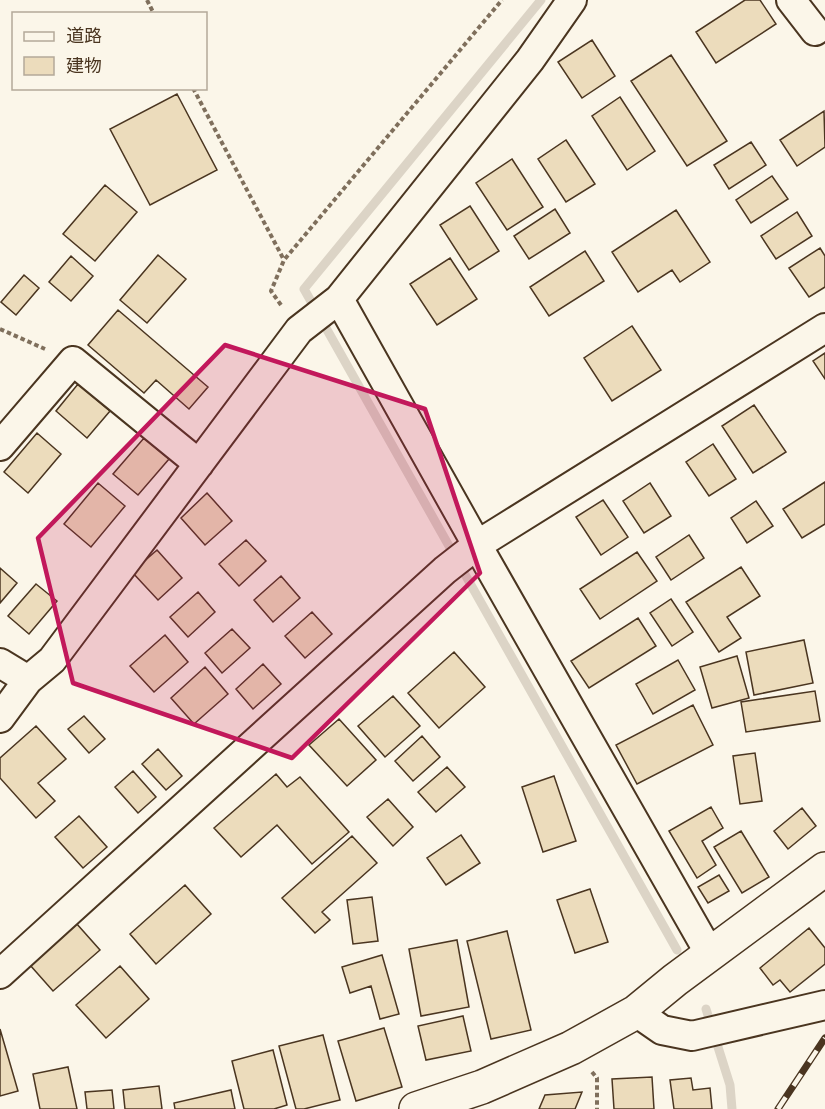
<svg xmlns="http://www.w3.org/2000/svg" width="825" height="1109" font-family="Raleway,'Noto Sans JP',sans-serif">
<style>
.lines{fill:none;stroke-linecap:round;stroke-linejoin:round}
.stream{stroke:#dcd4c6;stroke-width:9}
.building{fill:#ecdcbc;stroke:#4a3520;stroke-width:1.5}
.minor-casing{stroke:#4a3520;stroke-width:32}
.tertiary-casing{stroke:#4a3520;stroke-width:36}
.path{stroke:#7f6f5c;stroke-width:4;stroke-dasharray:4.5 3;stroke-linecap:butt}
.minor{stroke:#fbf6e9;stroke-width:28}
.tertiary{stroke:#fbf6e9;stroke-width:33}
.rail-casing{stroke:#4a3520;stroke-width:7}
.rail{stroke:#fbf6e9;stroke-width:4.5;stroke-dasharray:14;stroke-linecap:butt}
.marked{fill:#c2185b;fill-opacity:0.2;stroke:#c2185b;stroke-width:4.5;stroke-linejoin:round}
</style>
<rect width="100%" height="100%" fill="#fbf6e9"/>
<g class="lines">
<path class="stream" d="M 541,0 L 304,289 L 677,950
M 706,1009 L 730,1085 L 732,1109"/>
</g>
<path class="building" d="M 745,0 L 760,0 L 776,24 L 716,63 L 696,32 Z
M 592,40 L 615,76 L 582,98 L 558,62 Z
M 671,55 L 727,141 L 687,166 L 631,81 Z
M 177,94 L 217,170 L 150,205 L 110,129 Z
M 620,97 L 655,151 L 627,170 L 592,116 Z
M 824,111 L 825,147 L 797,166 L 780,140 Z
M 566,140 L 595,184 L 566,202 L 538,159 Z
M 751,142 L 766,165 L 729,189 L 714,165 Z
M 512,159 L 543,207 L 507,230 L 476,183 Z
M 772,176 L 788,199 L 751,223 L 736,200 Z
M 105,185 L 137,212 L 95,261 L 63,234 Z
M 470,206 L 499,251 L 469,270 L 440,225 Z
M 555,209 L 570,233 L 529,259 L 514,236 Z
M 676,210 L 710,262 L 680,282 L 672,270 L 638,292 L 612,252 Z
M 797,212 L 812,236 L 776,259 L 761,236 Z
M 820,248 L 825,256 L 825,287 L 809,297 L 789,268 Z
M 585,251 L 604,281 L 549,316 L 530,287 Z
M 158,255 L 186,279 L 147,323 L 120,300 Z
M 71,256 L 93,276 L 71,301 L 49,282 Z
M 450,258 L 477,299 L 437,325 L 410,284 Z
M 24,275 L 39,288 L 16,315 L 1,302 Z
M 118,310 L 208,387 L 189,409 L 156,380 L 144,393 L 88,345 Z
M 632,326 L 661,370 L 612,401 L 584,358 Z
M 825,353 L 825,379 L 813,361 Z
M 78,384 L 110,411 L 87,438 L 56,411 Z
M 754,405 L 786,452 L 753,473 L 722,426 Z
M 37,433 L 61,454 L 28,493 L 4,472 Z
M 144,438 L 169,459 L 138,495 L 113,474 Z
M 713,444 L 736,479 L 709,496 L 686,462 Z
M 825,482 L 825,524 L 802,538 L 783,509 Z
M 98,483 L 125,506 L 91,547 L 64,524 Z
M 650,483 L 671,516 L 644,533 L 623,501 Z
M 207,493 L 232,521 L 205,545 L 181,518 Z
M 603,500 L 628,537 L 601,555 L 576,517 Z
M 756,501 L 773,526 L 747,543 L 731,518 Z
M 689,535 L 704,558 L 671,580 L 656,557 Z
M 246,540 L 266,561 L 239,586 L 219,564 Z
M 157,550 L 182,578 L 158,600 L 132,572 Z
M 637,552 L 657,581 L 600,619 L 580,589 Z
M 741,567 L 760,596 L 727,617 L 741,638 L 719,652 L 686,602 Z
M 0,568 L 17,583 L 0,603 Z
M 281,576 L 300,598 L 273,622 L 254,600 Z
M 36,584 L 57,601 L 29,634 L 8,616 Z
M 198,592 L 215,612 L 188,637 L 170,617 Z
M 671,599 L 693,632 L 672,646 L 650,613 Z
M 312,612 L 332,634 L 305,658 L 285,636 Z
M 638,618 L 656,646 L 589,688 L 571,661 Z
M 232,629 L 250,648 L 222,673 L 205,653 Z
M 165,635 L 188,662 L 154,692 L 130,666 Z
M 804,640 L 813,683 L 754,695 L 746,652 Z
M 454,652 L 485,687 L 439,728 L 408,693 Z
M 737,656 L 749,698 L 712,708 L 700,667 Z
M 678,660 L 695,690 L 653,714 L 636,684 Z
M 263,664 L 281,684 L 253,709 L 236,689 Z
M 205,667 L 228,694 L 194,724 L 171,698 Z
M 815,691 L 820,721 L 746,732 L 741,702 Z
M 393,696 L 420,726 L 385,757 L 358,726 Z
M 693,705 L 713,745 L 637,784 L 616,745 Z
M 84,716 L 105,739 L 89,753 L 68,729 Z
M 339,719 L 376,760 L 347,786 L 309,745 Z
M 36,726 L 66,759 L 38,783 L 55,801 L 36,818 L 0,778 L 0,758 Z
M 422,736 L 440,757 L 413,781 L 395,761 Z
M 158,749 L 182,776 L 166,790 L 142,764 Z
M 755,753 L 762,801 L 740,804 L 733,756 Z
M 447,767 L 465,787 L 436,812 L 418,792 Z
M 133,771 L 156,797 L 138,813 L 115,787 Z
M 276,774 L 287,787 L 300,777 L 349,832 L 312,864 L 277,825 L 241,857 L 214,828 Z
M 554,776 L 576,841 L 543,852 L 522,787 Z
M 388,799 L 413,827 L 393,846 L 367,817 Z
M 711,807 L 723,828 L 702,841 L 716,865 L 697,878 L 669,831 Z
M 802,808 L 816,826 L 788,849 L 774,831 Z
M 79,816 L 107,847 L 83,868 L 55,837 Z
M 741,831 L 769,877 L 742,893 L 714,847 Z
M 461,835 L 480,863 L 446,885 L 427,858 Z
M 352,836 L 377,863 L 322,912 L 330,920 L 315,933 L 282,898 Z
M 719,875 L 729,891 L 708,903 L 698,887 Z
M 185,885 L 211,914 L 156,964 L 130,934 Z
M 590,889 L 608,942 L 575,953 L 557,900 Z
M 372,897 L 378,941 L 353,944 L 347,900 Z
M 76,923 L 100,950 L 53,991 L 30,965 Z
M 809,928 L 825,948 L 825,964 L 790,992 L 780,980 L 773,985 L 760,968 Z
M 507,931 L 531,1030 L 491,1039 L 467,941 Z
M 457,940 L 469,1007 L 421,1016 L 409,949 Z
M 382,955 L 399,1014 L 380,1019 L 371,986 L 350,993 L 342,967 Z
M 120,966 L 149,999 L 106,1038 L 76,1005 Z
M 463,1016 L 471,1051 L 426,1060 L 418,1026 Z
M 384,1028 L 402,1087 L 356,1101 L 338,1041 Z
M 0,1029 L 18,1091 L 0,1096 Z
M 323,1035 L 340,1100 L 304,1109 L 296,1109 L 279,1046 Z
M 273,1050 L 287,1105 L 274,1109 L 244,1109 L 232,1061 Z
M 68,1067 L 77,1109 L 40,1109 L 33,1074 Z
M 652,1077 L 654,1109 L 614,1109 L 612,1079 Z
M 691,1078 L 693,1090 L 710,1088 L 712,1109 L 674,1109 L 670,1080 Z
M 159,1086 L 162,1109 L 125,1109 L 123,1090 Z
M 112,1090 L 114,1109 L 87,1109 L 85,1092 Z
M 231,1090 L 235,1109 L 175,1109 L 174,1103 Z
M 582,1092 L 575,1109 L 539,1109 L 545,1095 Z"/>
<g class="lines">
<g class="minor-casing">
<path id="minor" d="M 791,0 L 815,31
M 339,299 L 477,545 L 710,954
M 0,446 L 73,361 L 199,464
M 0,663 L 28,680
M 0,718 L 28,680 L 52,660 L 299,330 L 339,299 L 530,60 L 572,0
M 0,974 L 445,570 L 477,545 L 825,328
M 636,1012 L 662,1030 L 692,1036 L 825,1005"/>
</g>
<g class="tertiary-casing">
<path id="tertiary" d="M 416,1109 L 482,1087 L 571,1048 L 636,1012 L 675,980 L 825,869"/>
</g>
<path class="path" d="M 147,0 L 154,14
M 193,88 L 284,260
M 281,305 L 271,291 L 284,260 L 502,0
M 0,329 L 45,349
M 592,1072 L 597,1078 L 597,1109"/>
<use href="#minor" class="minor"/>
<use href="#tertiary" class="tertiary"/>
<g class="rail-casing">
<path id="rail" d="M 778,1109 L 825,1038"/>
</g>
<use href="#rail" class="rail"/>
</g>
<path class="marked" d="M 225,345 L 425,409 L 480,573 L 292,758 L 73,683 L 38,538 Z"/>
<rect x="12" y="12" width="195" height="78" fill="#fbf6e9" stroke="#b4a999" stroke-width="1.5"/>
<rect x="24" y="32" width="30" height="9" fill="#fbf6e9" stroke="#b4a999" stroke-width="1.5"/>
<text x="66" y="42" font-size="18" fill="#4a3520">道路</text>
<rect x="24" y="57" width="30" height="18" fill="#ecdcbc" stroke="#b4a999" stroke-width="1.5"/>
<text x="66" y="72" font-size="18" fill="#4a3520">建物</text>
</svg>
